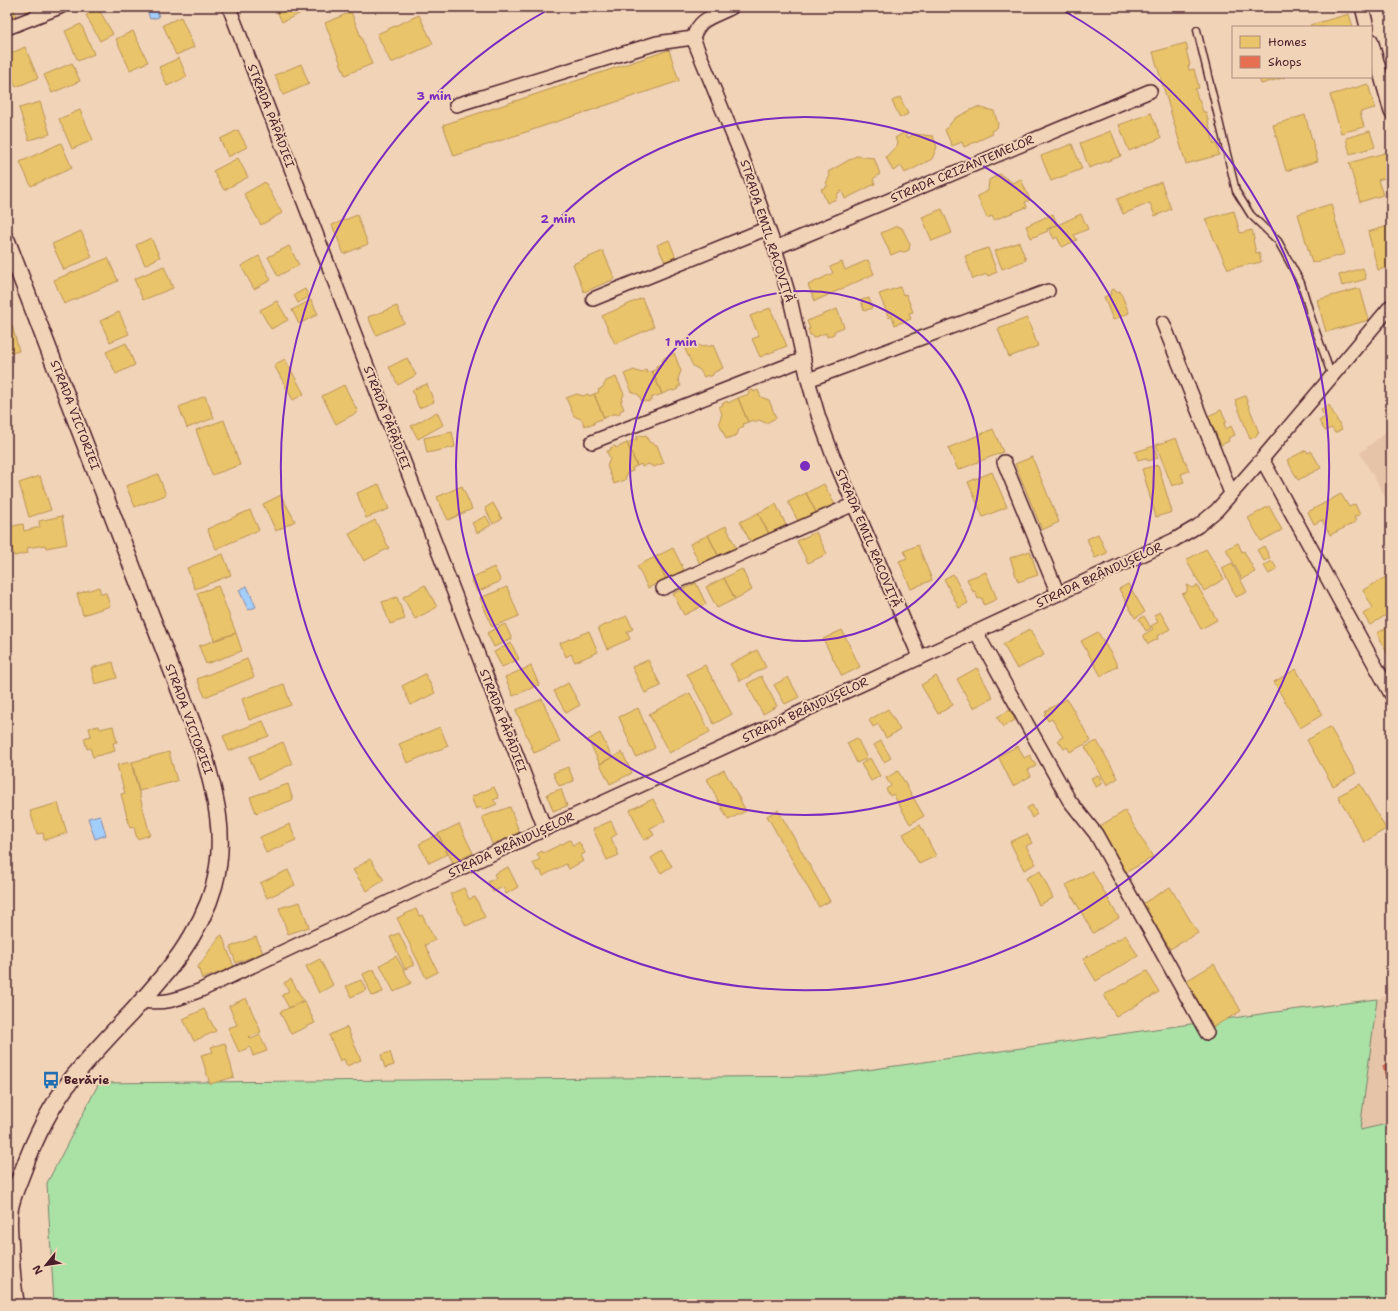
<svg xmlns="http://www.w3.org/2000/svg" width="1398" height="1311" font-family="'Shantell Sans',sans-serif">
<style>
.built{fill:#e6c4a7}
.green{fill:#aae2a6;stroke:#7a8068}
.water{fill:#a2cefc;stroke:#7f88a8}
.homes{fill:#e9c46a;stroke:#b99257}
.shops{fill:#e76f51;stroke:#b85746}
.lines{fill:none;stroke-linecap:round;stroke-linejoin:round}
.service-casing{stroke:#4a1f2b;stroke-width:9}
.minor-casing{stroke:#4a1f2b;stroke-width:16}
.tertiary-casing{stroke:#4a1f2b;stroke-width:19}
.service{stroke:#f1d3b7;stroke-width:6}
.minor{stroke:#f1d3b7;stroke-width:13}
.tertiary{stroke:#f1d3b7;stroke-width:16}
.ring{fill:none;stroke:#7b2cbf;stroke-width:2}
.labels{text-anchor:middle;stroke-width:4;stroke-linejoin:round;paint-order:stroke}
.street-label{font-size:12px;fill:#4a1f2b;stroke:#f1d3b7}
.poi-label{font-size:12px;font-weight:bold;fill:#4a1f2b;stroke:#f1d3b7;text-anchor:start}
.centre{fill:#7b2cbf;stroke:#f1d3b7;stroke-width:2}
.ring-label{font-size:12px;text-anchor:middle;font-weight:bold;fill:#7b2cbf;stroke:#f1d3b7;stroke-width:4;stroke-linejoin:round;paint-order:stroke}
</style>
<rect width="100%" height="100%" fill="#f1d3b7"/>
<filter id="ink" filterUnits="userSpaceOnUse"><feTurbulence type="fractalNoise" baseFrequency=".025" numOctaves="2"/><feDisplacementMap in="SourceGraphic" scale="8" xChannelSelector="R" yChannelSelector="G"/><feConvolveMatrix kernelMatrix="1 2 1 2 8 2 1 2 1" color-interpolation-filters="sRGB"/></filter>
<g filter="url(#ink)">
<path class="built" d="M 1391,428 L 1391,507 L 1360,453 Z
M 1391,995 L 1391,1123 L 1360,1130 L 1377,999 Z"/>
<path class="green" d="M 1377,999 L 1360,1130 L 1391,1123 L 1391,1304 L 54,1304 L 47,1183 L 99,1083 L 825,1076 L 1268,1013 Z"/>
<path class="water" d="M 146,7 L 156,7 L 159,17 L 150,19 Z
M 247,586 L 256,607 L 248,610 L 239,590 Z
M 100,815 L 106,835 L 95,839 L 88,818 Z"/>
<path class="homes" d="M 7,7 L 12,7 L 17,17 L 7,22 Z
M 23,7 L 42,7 L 27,15 Z
M 275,7 L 301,7 L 303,12 L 282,22 Z
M 98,8 L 113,34 L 100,41 L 86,15 Z
M 351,12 L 372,64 L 345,75 L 325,23 Z
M 1349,14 L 1353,27 L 1311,27 L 1310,25 Z
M 419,15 L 433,44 L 391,63 L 377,34 Z
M 181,17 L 194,47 L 176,55 L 163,25 Z
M 81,24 L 94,54 L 78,61 L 65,31 Z
M 133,31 L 148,62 L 130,70 L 116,39 Z
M 1186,43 L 1188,50 L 1186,50 L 1190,65 L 1188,66 L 1189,70 L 1194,69 L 1199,88 L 1195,89 L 1198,99 L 1199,99 L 1203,112 L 1206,112 L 1214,144 L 1217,144 L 1219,155 L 1186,164 L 1153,52 Z
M 25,47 L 38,78 L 16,87 L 7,67 L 7,55 Z
M 669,50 L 679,81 L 454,156 L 443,125 Z
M 179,58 L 187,77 L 167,86 L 159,67 Z
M 72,63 L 80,81 L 52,93 L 44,75 Z
M 301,64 L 309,84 L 283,95 L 275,75 Z
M 1259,77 L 1286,77 L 1261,84 Z
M 1368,84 L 1375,108 L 1360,112 L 1364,127 L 1341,133 L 1330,95 Z
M 900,97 L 908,114 L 900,118 L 892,101 Z
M 40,102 L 50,134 L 29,140 L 19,108 Z
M 977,107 L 994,111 L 998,124 L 997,128 L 991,131 L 993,134 L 964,147 L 962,142 L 952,146 L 945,130 L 955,118 Z
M 80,110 L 93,140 L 72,149 L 59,119 Z
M 1151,113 L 1161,138 L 1129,151 L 1119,125 Z
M 1305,115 L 1318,161 L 1286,171 L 1273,125 Z
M 238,130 L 247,147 L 228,157 L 220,139 Z
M 1111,131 L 1121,156 L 1089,168 L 1080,143 Z
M 1370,131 L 1375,147 L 1350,154 L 1346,138 Z
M 905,132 L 908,138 L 914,134 L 933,136 L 937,147 L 932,159 L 905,173 L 901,166 L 893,171 L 886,157 L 898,144 L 895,138 Z
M 61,143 L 72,168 L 31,186 L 20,162 Z
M 1072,144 L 1082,169 L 1051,181 L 1041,156 Z
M 1388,152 L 1391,165 L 1391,176 L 1378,180 L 1383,195 L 1360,202 L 1349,163 Z
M 856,156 L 874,158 L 880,174 L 873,179 L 875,184 L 845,199 L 842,191 L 838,193 L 836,199 L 827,203 L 821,189 L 828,186 L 826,183 L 830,176 L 828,172 Z
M 238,158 L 248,177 L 224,190 L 213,171 Z
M 1000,174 L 1013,183 L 1021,179 L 1030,200 L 1025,202 L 1027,207 L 994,220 L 992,216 L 987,218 L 977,196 L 988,191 L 989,180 Z
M 265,182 L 282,213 L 261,225 L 244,194 Z
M 1161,182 L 1171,209 L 1155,216 L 1150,203 L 1123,214 L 1117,199 Z
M 1331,204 L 1345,254 L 1312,263 L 1298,214 Z
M 942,209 L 952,233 L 932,241 L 922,217 Z
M 1234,211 L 1240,233 L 1252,230 L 1254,239 L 1253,239 L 1256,253 L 1259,252 L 1261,262 L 1228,269 L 1205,219 Z
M 1053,214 L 1057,224 L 1047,229 L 1048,231 L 1031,238 L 1026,226 Z
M 1081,214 L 1088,229 L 1074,235 L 1077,240 L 1062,247 L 1057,237 L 1054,239 L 1049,229 Z
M 357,215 L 368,244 L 344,254 L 332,225 Z
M 1391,225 L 1391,267 L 1378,270 L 1368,232 Z
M 897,226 L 902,228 L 910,244 L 909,250 L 904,252 L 900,251 L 891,255 L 881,233 Z
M 81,231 L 92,257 L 64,270 L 52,244 Z
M 151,238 L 160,257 L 145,265 L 136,245 Z
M 669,240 L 676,258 L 665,262 L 657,245 Z
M 1019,242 L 1026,260 L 1002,269 L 995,251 Z
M 289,246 L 299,265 L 278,276 L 268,257 Z
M 988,248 L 997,272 L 988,276 L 987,274 L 973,279 L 965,256 Z
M 603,251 L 615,279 L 584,292 L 573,264 Z
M 259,256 L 271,280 L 254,289 L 241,266 Z
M 108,258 L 118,281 L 64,304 L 54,280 Z
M 868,260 L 874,274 L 815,301 L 808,285 L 833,273 L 830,267 L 842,262 L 845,270 Z
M 164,266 L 173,288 L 143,300 L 134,279 Z
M 1363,268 L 1366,279 L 1342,286 L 1339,275 Z
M 900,287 L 903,295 L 906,294 L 913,312 L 909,313 L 911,319 L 895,325 L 892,316 L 889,318 L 879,294 Z
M 1360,288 L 1369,320 L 1326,332 L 1317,300 Z
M 305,289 L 309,297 L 298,303 L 294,295 Z
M 1114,289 L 1116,292 L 1120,291 L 1129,313 L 1113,320 L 1104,297 L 1111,294 L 1110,291 Z
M 642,298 L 654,327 L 615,344 L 602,316 Z
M 869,298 L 872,308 L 864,311 L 861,300 Z
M 311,300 L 318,314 L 299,324 L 292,310 Z
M 277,301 L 288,320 L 271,329 L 260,310 Z
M 397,306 L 404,323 L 376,335 L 368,317 Z
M 770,308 L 787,346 L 760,357 L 752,339 L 759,336 L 750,316 Z
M 837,309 L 844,327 L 834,331 L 834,334 L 827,337 L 826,333 L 813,338 L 812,335 L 810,335 L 808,329 L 810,329 L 807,321 Z
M 119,312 L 129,334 L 110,342 L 100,321 Z
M 1027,318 L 1038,346 L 1009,357 L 998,329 Z
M 12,325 L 19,351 L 7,354 L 7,326 Z
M 126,343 L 135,365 L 116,374 L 106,352 Z
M 696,344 L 702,347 L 707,345 L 708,347 L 713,345 L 723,368 L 713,373 L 713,375 L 709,377 L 708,375 L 704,377 L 700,370 L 693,366 L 685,349 Z
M 674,353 L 681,371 L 678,379 L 681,386 L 677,387 L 678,389 L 673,391 L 672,390 L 662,394 L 652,371 L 657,369 L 656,366 L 661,364 L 664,358 Z
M 407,358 L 416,375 L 398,385 L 389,367 Z
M 285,359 L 304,394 L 293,400 L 274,365 Z
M 634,370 L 641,373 L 646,370 L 647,373 L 652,371 L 662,394 L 651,398 L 652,400 L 647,402 L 646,401 L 642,402 L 639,395 L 632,392 L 624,374 Z
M 616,377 L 624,394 L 621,402 L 624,409 L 620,411 L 620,413 L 615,415 L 615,413 L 604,418 L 594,394 L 599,392 L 598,390 L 603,387 L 606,381 Z
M 427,384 L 434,402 L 419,408 L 412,390 Z
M 344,385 L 358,412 L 336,424 L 322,396 Z
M 753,390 L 754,392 L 758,390 L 761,397 L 769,400 L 776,418 L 766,423 L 759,420 L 754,422 L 753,420 L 748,422 L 738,398 L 749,394 L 748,392 Z
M 577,394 L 583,396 L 588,394 L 589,396 L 594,394 L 604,418 L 594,422 L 594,424 L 589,426 L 589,424 L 585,426 L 581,419 L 574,416 L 566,398 Z
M 205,396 L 214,418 L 187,428 L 179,407 Z
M 1245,396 L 1259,433 L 1257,433 L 1257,436 L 1250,439 L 1235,400 Z
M 738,398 L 748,422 L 743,424 L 744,426 L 739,429 L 737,435 L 726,439 L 719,422 L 722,414 L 719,407 L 723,405 L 722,404 L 727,401 L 728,403 Z
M 1329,405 L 1342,429 L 1335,433 L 1332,428 L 1325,431 L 1319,421 L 1325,417 L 1321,410 Z
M 1221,410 L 1227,422 L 1224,423 L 1226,429 L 1231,426 L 1235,435 L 1228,438 L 1229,441 L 1221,445 L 1208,416 Z
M 437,412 L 443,425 L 418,439 L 411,426 Z
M 224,420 L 240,465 L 212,475 L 196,430 Z
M 993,429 L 1003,452 L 958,470 L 948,448 Z
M 452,432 L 455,447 L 427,453 L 424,438 Z
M 641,435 L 642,436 L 646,435 L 649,442 L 657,445 L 664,463 L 654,467 L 648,464 L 642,467 L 641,464 L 637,466 L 627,443 L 637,439 L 636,437 Z
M 1176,438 L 1189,471 L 1181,474 L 1184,482 L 1172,486 L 1156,445 Z
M 627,443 L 637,466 L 632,468 L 633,471 L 627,473 L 625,480 L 614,484 L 607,466 L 610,459 L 607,451 L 611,450 L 610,448 L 615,446 L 616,448 Z
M 1154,446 L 1158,458 L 1148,461 L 1146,458 L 1138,460 L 1135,452 Z
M 1306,450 L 1308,453 L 1311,451 L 1321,468 L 1298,480 L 1287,460 Z
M 1032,457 L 1059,522 L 1042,530 L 1015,464 Z
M 1158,465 L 1172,512 L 1156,517 L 1142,469 Z
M 992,472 L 1007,507 L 983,517 L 968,482 Z
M 158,474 L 166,495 L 135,507 L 126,486 Z
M 40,476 L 51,510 L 29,517 L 19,483 Z
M 379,484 L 389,509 L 366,518 L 357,493 Z
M 824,484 L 835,505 L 817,514 L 806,493 Z
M 462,486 L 472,509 L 448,520 L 437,497 Z
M 806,493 L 817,514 L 799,523 L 788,502 Z
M 1341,494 L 1349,507 L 1355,504 L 1360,515 L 1354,517 L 1356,522 L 1330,535 L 1322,520 L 1314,524 L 1308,512 Z
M 281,495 L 295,521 L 276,531 L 263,504 Z
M 493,503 L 502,519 L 493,524 L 485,508 Z
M 776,504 L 786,525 L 769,534 L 758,513 Z
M 1269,506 L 1282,530 L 1261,541 L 1248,518 Z
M 250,510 L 259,530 L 216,549 L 207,529 Z
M 758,513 L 769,534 L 751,543 L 740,522 Z
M 62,516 L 67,544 L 46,548 L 45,545 L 27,548 L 28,553 L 14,556 L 8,527 L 23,524 L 24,531 L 40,527 L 39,521 Z
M 486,516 L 491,525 L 477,533 L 472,523 Z
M 375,520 L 389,548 L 364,561 L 349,534 Z
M 726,526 L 736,548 L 719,557 L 708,535 Z
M 816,532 L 827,554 L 808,563 L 797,541 Z
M 1098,534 L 1107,553 L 1095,558 L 1087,539 Z
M 708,535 L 719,557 L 701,566 L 690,544 Z
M 1238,543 L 1242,552 L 1244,551 L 1255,572 L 1242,579 L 1226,549 Z
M 918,545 L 932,580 L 911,589 L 899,561 L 907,558 L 904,551 Z
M 1264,546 L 1270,558 L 1264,561 L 1257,550 Z
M 673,548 L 684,570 L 666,579 L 655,557 Z
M 1206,549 L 1224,579 L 1204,591 L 1186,560 Z
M 1030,551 L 1038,575 L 1018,582 L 1010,558 Z
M 223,554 L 231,575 L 195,589 L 187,568 Z
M 655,557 L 666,579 L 648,588 L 637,566 Z
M 1272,561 L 1277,569 L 1269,574 L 1264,566 Z
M 1232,563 L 1247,592 L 1236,597 L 1222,568 Z
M 494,567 L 501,581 L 477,592 L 471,578 Z
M 742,569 L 752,590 L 735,599 L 724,578 Z
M 986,572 L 997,599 L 984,605 L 982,598 L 978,599 L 975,591 L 973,592 L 967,579 Z
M 953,574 L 968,603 L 959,608 L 944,579 Z
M 1391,574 L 1391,612 L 1370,625 L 1363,614 L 1373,608 L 1363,590 Z
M 724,578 L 735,599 L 717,608 L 706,587 Z
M 696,583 L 706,604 L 684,615 L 673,594 Z
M 1128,584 L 1145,612 L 1135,618 L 1119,589 Z
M 425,585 L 437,607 L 415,619 L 403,597 Z
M 1187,585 L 1193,588 L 1197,585 L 1217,620 L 1201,629 L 1182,594 L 1187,592 Z
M 218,586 L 236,633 L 214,640 L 197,593 Z
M 99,587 L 101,594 L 106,593 L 110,606 L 83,615 L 77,594 Z
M 507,587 L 519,616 L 492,627 L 480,598 Z
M 397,597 L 405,619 L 390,624 L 382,602 Z
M 1160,612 L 1170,629 L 1157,636 L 1158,639 L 1148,644 L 1143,635 L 1153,629 L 1151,626 L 1158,622 L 1154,615 Z
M 627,616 L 633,629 L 627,632 L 630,639 L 607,649 L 598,628 Z
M 1144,616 L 1151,628 L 1146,631 L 1139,619 Z
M 505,624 L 512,639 L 494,647 L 487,633 Z
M 1391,626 L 1391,657 L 1390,658 L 1377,633 Z
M 1030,629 L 1044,655 L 1017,669 L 1003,644 Z
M 842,630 L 860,667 L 842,676 L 823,639 Z
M 589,631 L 598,652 L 575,662 L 571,654 L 566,657 L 560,643 Z
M 1098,632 L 1118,666 L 1101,676 L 1081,641 Z
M 236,633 L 242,651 L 206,664 L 199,646 Z
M 511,643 L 519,659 L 502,667 L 494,652 Z
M 757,650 L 766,667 L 740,681 L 730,664 Z
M 247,659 L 254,677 L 205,697 L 197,679 Z
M 648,660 L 661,686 L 645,693 L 632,667 Z
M 113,662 L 117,678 L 95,684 L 91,668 Z
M 705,665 L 732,714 L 714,724 L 687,674 Z
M 531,666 L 539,685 L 513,696 L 505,677 Z
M 977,668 L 993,698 L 973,708 L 957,679 Z
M 1296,669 L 1322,715 L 1300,728 L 1274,682 Z
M 425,674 L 435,693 L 411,705 L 402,686 Z
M 761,676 L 777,706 L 763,714 L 747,684 Z
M 936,676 L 953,705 L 938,714 L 921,685 Z
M 788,677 L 799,697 L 785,704 L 774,685 Z
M 568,683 L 580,705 L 566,713 L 554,691 Z
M 284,684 L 291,705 L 249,720 L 242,699 Z
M 690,693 L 710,732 L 669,753 L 649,714 Z
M 542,699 L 560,742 L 534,753 L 516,710 Z
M 1067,699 L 1091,741 L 1070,752 L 1067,747 L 1064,749 L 1058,740 L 1063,737 L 1052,719 L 1048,721 L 1044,714 L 1046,713 L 1045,711 Z
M 638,708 L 655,748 L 636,757 L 619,717 Z
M 888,709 L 900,730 L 886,738 L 878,724 L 873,727 L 869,720 Z
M 1010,710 L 1015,720 L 1003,727 L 997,717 Z
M 263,721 L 269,736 L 229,751 L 223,736 Z
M 99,726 L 100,729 L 113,726 L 117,742 L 113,743 L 115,751 L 93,757 L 90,748 L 87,749 L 84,738 L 91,736 L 89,728 Z
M 440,727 L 448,746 L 407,763 L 399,744 Z
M 1330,727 L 1356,773 L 1333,786 L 1307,740 Z
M 600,733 L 612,757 L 600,764 L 588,740 Z
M 857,738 L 867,758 L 857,763 L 847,743 Z
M 881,741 L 891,758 L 884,762 L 874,745 Z
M 1097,741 L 1118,778 L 1107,785 L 1085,747 Z
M 283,742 L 292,764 L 259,779 L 249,757 Z
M 1018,746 L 1024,758 L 1030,755 L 1036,766 L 1028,770 L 1031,776 L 1013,786 L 998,756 Z
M 169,752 L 177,781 L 139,791 L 132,762 Z
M 622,752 L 632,773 L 610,784 L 600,764 Z
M 870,758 L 880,776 L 871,781 L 861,764 Z
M 131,762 L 150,835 L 137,839 L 134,827 L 130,828 L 121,794 L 125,793 L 117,765 Z
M 568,767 L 574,781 L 559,786 L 553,773 Z
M 724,770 L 746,811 L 728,820 L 707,779 Z
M 898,771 L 924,816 L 910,824 L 893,794 L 890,796 L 886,789 L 891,786 L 886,778 Z
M 1098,775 L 1103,783 L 1096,787 L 1091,778 Z
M 288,784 L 293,800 L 256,813 L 250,797 Z
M 1360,784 L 1386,829 L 1364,842 L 1338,796 Z
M 494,787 L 499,798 L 493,800 L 497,804 L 483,810 L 481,807 L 476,809 L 471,797 Z
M 561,789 L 567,806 L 553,811 L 547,794 Z
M 653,799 L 665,821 L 650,828 L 654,835 L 644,840 L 630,810 Z
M 58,803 L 67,833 L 44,840 L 43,833 L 37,834 L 30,811 Z
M 1032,805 L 1037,814 L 1032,818 L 1027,808 Z
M 510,807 L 520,834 L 492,844 L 482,817 Z
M 778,810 L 830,901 L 819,907 L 767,816 Z
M 1125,811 L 1153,857 L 1125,873 L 1098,827 Z
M 611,821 L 617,834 L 611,838 L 619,855 L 607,860 L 593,829 Z
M 290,824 L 296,840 L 266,853 L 260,837 Z
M 459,824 L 473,853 L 453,863 L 438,834 Z
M 920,825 L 936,856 L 919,864 L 903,834 Z
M 438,834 L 448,854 L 429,863 L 419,844 Z
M 1027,834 L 1032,843 L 1026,846 L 1036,864 L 1024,870 L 1010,842 Z
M 570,840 L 573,846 L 579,842 L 585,853 L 580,856 L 583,861 L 569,869 L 566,864 L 543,876 L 540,870 L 537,871 L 533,863 L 540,859 L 537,854 L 542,851 L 543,853 Z
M 662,851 L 672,866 L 661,873 L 651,858 Z
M 370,859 L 384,880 L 367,891 L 353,870 Z
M 508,867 L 518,887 L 506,894 L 503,887 L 493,892 L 488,882 L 496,878 L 494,874 Z
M 288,870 L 295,885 L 267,898 L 260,883 Z
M 1040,871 L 1053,898 L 1039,905 L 1026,878 Z
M 1092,871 L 1119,918 L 1093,933 L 1066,885 Z
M 1170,887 L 1198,933 L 1170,949 L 1142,904 Z
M 464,888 L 469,899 L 475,897 L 485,917 L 466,926 L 450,894 Z
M 300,902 L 309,927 L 288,934 L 279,908 Z
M 416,909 L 419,916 L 422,915 L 435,940 L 425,945 L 438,972 L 426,978 L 397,918 Z
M 399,933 L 414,965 L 405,969 L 390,937 Z
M 222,935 L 234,967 L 202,979 L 198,967 L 219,937 Z
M 1126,935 L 1138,956 L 1096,981 L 1083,959 Z
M 256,937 L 263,953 L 236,963 L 230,947 Z
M 396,956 L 411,983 L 394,992 L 380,965 Z
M 320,959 L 333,985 L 319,993 L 306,966 Z
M 1214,964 L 1241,1011 L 1213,1027 L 1186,981 Z
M 374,969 L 383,992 L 372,996 L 363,974 Z
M 1147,971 L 1159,992 L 1116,1017 L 1104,995 Z
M 291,979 L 303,1000 L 289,1008 L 282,995 L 289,991 L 284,983 Z
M 361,980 L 366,990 L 351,997 L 346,986 Z
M 246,998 L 261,1032 L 249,1037 L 251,1039 L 260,1035 L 267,1051 L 253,1056 L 250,1047 L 239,1052 L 228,1028 L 237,1025 L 229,1006 Z
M 304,1001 L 315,1023 L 291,1034 L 280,1012 Z
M 204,1009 L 216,1031 L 194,1041 L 183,1019 Z
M 347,1027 L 361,1060 L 347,1066 L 344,1059 L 340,1061 L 329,1035 Z
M 225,1043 L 234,1077 L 210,1084 L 201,1055 L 213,1052 L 211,1047 Z
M 390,1052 L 394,1065 L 385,1068 L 381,1055 Z"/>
<path class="shops" d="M 1391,1065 L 1391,1099 L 1383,1066 Z"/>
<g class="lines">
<g class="service-casing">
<path id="service" d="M 1197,30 L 1236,191 L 1251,215 L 1278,241 L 1301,283 L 1312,320 L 1332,377"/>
</g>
<g class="minor-casing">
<path id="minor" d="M 229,7 L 545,829
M 1362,7 L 1367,27
M 7,28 L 60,7
M 693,38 C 700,16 715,17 732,7
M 1371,40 L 1391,112
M 456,105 L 657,43 L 693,38 L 751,179 L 775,248 L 791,303 L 808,380 L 819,418 L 833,456 L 920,658
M 775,248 L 1150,91
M 593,299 L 768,228
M 1163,323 L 1231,493
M 808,380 L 1048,291
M 592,442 L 804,359
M 1262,459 L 1391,694
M 1004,462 L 1058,594
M 663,588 L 854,504
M 976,632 L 1069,800 L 1096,834 L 1207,1033
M 142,1001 C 168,1004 177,999 201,990 L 545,829 L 976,632 L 1174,540 L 1198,526 L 1217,510 L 1262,459 L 1391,306"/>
</g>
<g class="tertiary-casing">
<path id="tertiary" d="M 7,241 L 203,751 C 216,797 227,838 214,886 C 200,936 166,974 132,1012 C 111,1034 90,1056 71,1080 C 50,1107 34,1140 22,1173 C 18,1184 12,1196 10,1208 C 8,1219 9,1231 10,1242 C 11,1263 12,1284 16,1304"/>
</g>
<use href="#service" class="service"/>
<use href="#minor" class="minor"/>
<use href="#tertiary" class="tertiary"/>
</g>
</g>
<g class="ring">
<circle cx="805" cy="466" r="175"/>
<circle cx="805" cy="466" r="349"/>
<path d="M1059 8A524 524 0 1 1 551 8"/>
</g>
<defs>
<g id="bus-bare" transform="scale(1.38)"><path d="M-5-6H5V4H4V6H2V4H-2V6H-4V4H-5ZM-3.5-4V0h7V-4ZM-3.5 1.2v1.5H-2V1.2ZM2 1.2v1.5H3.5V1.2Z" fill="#1f6fb2" stroke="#f1d3b7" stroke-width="2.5" paint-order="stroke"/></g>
</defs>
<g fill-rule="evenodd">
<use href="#bus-bare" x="51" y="1080"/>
</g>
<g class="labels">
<g class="street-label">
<text transform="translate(271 116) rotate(69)" y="4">STRADA PĂPĂDIEI</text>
<text transform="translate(962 169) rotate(-23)" y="4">STRADA CRIZANTEMELOR</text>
<text transform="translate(767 231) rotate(72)" y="4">STRADA EMIL RACOVIȚĂ</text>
<text transform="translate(75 415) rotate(69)" y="4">STRADA VICTORIEI</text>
<text transform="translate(387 418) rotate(69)" y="4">STRADA PĂPĂDIEI</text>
<text transform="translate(868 538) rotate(67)" y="4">STRADA EMIL RACOVIȚĂ</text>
<text transform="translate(1099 575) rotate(-25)" y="4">STRADA BRÂNDUȘELOR</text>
<text transform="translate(805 710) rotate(-25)" y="4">STRADA BRÂNDUȘELOR</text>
<text transform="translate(189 719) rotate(70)" y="4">STRADA VICTORIEI</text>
<text transform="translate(503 721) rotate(69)" y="4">STRADA PĂPĂDIEI</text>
<text transform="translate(511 845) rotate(-25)" y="4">STRADA BRÂNDUȘELOR</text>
</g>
<g class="poi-label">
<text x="64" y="1084">Berărie</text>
</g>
</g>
<circle cx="805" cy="466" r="6" class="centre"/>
<g class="ring-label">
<text x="434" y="100">3 min</text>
<text x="558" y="223">2 min</text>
<text x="681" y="346">1 min</text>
</g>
<rect width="1398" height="1311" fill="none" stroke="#f1d3b7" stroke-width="24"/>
<rect x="12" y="12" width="1374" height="1287" fill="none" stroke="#4a1f2b" stroke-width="1.5" filter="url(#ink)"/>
<rect x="1232" y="26" width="140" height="52" fill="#f1d3b7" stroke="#ae8b7f"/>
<rect x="1240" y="36" width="20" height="12" fill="#e9c46a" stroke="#ae8b7f"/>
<text x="1268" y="46" font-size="12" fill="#4a1f2b">Homes</text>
<rect x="1240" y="56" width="20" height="12" fill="#e76f51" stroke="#ae8b7f"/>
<text x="1268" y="66" font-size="12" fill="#4a1f2b">Shops</text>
<g transform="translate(46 1265) rotate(240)" stroke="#f1d3b7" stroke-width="3" paint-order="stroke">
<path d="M0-3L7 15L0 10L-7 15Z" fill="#4a1f2b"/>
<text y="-6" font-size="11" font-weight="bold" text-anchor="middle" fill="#4a1f2b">N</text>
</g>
</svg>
